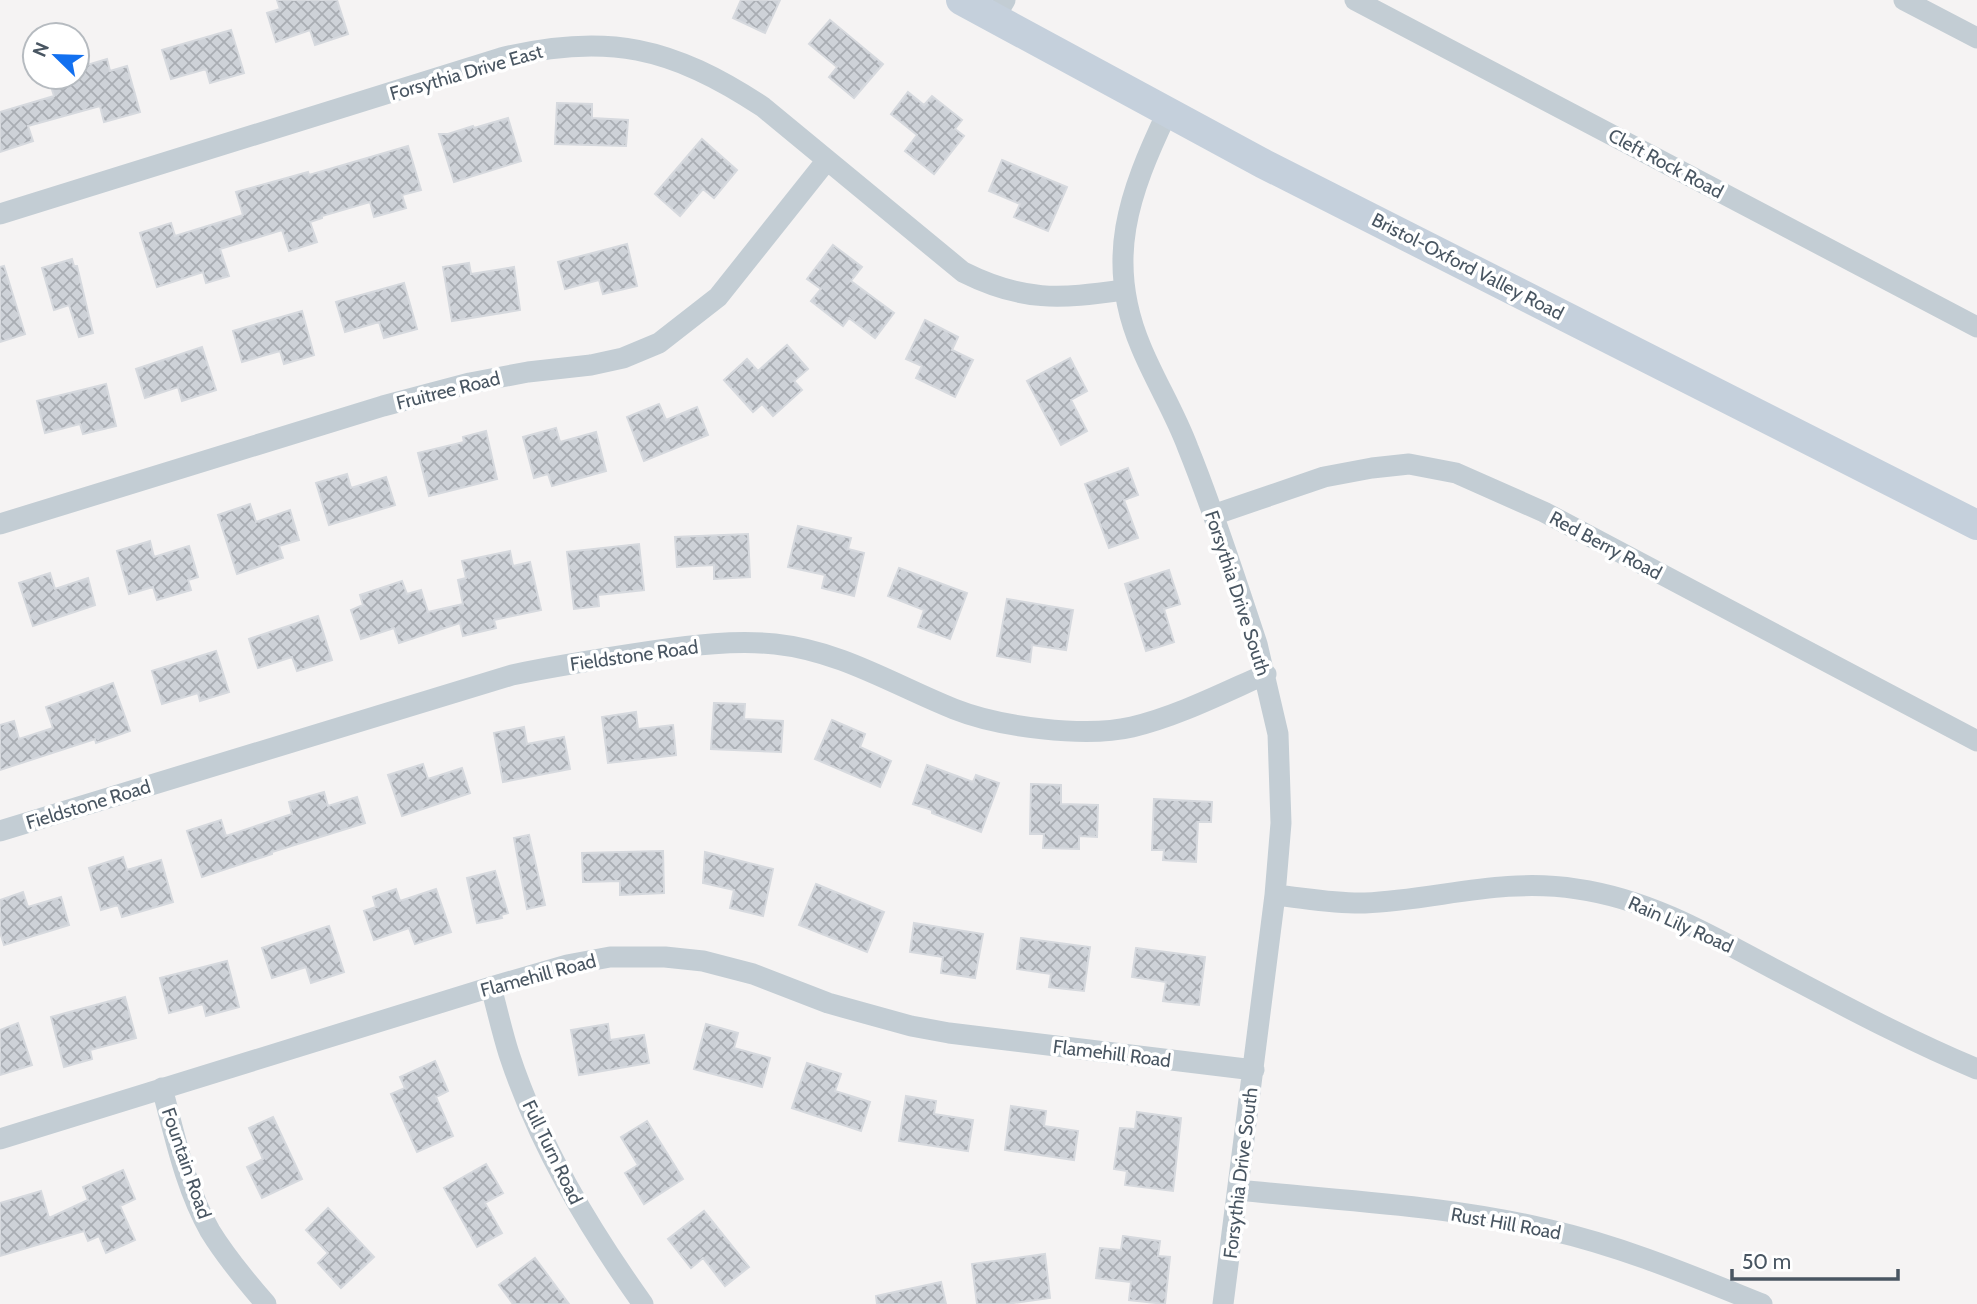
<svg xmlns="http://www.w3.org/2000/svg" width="1977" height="1304" font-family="Cabin,sans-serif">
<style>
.building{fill:url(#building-cross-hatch);stroke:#d6d9de;stroke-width:2}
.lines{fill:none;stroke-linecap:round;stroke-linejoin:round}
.minor{stroke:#c3cdd4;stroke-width:21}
.secondary{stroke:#c5d0dc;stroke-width:30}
.labels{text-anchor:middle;stroke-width:7;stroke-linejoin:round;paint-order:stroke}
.street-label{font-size:19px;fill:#495662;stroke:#fff}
</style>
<defs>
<pattern id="building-cross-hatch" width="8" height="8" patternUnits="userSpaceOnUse" patternTransform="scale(1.75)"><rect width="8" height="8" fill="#ced2d8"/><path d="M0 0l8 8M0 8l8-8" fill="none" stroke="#a9adb3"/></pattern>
</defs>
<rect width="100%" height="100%" fill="#f5f3f3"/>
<path class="building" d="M 277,0 L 337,0 L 348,34 L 315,45 L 310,30 L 276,42 L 267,13 L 280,9 Z
M 741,0 L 780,0 L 765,33 L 733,18 Z
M 830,20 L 883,64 L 854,98 L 829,77 L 837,67 L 809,44 Z
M 231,30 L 244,73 L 210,83 L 206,69 L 171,79 L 162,50 Z
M 107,59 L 110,71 L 127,66 L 140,112 L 104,122 L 100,106 L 28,126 L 33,141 L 0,152 L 0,112 L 54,96 L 48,77 L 77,77 L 77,68 Z
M 908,92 L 924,105 L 932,96 L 962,120 L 955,129 L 964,136 L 934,174 L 905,151 L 917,135 L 891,114 Z
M 557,103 L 592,104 L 592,118 L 628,120 L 626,146 L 555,144 Z
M 508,118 L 521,161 L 454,182 L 439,134 L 448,134 L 473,126 L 474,128 Z
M 702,139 L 737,170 L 714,198 L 703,189 L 680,216 L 655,194 Z
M 408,146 L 421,190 L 402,195 L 406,208 L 374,217 L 370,202 L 322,216 L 322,218 L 310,222 L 317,242 L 289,251 L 282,230 L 220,249 L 229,276 L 206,283 L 203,272 L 157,287 L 140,233 L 171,223 L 175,236 L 243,215 L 236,192 L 308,172 L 309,175 Z
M 1002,160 L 1067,187 L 1048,231 L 1014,217 L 1020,204 L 989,191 Z
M 627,244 L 637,286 L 603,294 L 599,280 L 565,289 L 558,262 Z
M 833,245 L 862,267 L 851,281 L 894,313 L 875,338 L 849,318 L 843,326 L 811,301 L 821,289 L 807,279 Z
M 72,259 L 74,266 L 77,266 L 93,333 L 79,337 L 69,305 L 54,310 L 42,268 Z
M 469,263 L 471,274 L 514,267 L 520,310 L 452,321 L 443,267 Z
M 4,266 L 25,334 L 0,342 L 0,267 Z
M 404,283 L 417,329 L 384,338 L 379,322 L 345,332 L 336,302 Z
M 302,311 L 314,355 L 284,364 L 280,351 L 242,362 L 233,331 Z
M 925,320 L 958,337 L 952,350 L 973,360 L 955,397 L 916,378 L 922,366 L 906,359 Z
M 787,345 L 808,369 L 794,381 L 802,390 L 773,416 L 762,404 L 753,412 L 724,380 L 747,359 L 758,371 Z
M 202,347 L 216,390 L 182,401 L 178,387 L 145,398 L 136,369 Z
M 1070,358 L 1087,391 L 1071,400 L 1087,431 L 1061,445 L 1027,381 Z
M 106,384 L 116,426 L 83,434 L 80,424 L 45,433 L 37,401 Z
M 659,404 L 666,420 L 697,407 L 708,435 L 644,461 L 627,417 Z
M 556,428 L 560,442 L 596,432 L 606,471 L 552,486 L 548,474 L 534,478 L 523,437 Z
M 486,431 L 497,479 L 429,496 L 418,453 L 464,442 L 463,437 Z
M 1128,468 L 1138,495 L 1124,500 L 1138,538 L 1109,548 L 1085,484 Z
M 347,474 L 351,488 L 386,477 L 395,505 L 329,525 L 316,483 Z
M 250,504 L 256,522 L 290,510 L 299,540 L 279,546 L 283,558 L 237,574 L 218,515 Z
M 798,526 L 851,538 L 848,549 L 864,553 L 854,596 L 822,588 L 825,575 L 788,567 Z
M 748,534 L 750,577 L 714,579 L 714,565 L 677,567 L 675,537 Z
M 150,541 L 154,557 L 189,546 L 198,577 L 188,580 L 191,590 L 157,600 L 153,587 L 129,594 L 117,551 Z
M 639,544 L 644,590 L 598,595 L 599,606 L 574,609 L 567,552 Z
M 510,551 L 513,566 L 530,562 L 541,610 L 494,620 L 496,628 L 463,636 L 460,623 L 399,643 L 394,628 L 361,639 L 351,610 L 363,605 L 360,595 L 402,581 L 407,594 L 421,590 L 428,612 L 463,604 L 458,580 L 466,578 L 462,561 Z
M 899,568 L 967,593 L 950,639 L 918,627 L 924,610 L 888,596 Z
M 1169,570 L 1180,604 L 1164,609 L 1174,642 L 1146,651 L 1125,584 Z
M 50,573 L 55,589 L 88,578 L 95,605 L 33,626 L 19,583 Z
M 1007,599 L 1073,610 L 1066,650 L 1032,645 L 1030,662 L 997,656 Z
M 318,616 L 332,660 L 297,671 L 292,657 L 258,668 L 249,639 Z
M 216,651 L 229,692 L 200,701 L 198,693 L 162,704 L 152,671 Z
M 113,683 L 130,731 L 96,743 L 95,739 L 0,770 L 0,725 L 14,721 L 19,739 L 53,728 L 46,707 Z
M 714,703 L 745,704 L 744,719 L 783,721 L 781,752 L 711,749 Z
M 636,712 L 638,729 L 673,725 L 676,755 L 608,763 L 602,717 Z
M 832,720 L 865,734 L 860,747 L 891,761 L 880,787 L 815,759 Z
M 524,727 L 527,744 L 564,737 L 570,769 L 503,782 L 494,733 Z
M 423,764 L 428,779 L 462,768 L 470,793 L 402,816 L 388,775 Z
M 927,765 L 973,782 L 976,775 L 999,783 L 981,832 L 932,813 L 932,810 L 913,804 Z
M 1031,784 L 1061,785 L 1061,804 L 1098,805 L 1097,837 L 1079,836 L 1079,849 L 1043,848 L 1044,834 L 1030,834 Z
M 324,792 L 328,806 L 357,797 L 365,823 L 272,852 L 272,854 L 202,877 L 187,831 L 221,820 L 226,836 L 292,814 L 289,802 Z
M 1154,799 L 1212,802 L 1211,822 L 1198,822 L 1196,862 L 1163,860 L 1164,850 L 1152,850 Z
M 529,835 L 545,905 L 527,909 L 514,838 Z
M 663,851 L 664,893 L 620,895 L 620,881 L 583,882 L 582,853 Z
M 705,852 L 773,869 L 763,916 L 730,908 L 734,890 L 703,883 Z
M 123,857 L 127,870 L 161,860 L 173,902 L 122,917 L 118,905 L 101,910 L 89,868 Z
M 495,871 L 508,913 L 501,915 L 502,918 L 477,923 L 467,878 Z
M 816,884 L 884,912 L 867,952 L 799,925 Z
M 396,889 L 400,901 L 436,889 L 451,932 L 415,944 L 409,928 L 374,940 L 364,911 L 376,907 L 373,897 Z
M 23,892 L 28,907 L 61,897 L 69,925 L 4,945 L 0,932 L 0,900 Z
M 914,923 L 983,934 L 975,978 L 941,973 L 943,957 L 910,952 Z
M 329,926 L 344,972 L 311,983 L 306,967 L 272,978 L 262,948 Z
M 1021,938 L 1090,947 L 1084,991 L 1049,987 L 1051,974 L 1017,969 Z
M 1136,948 L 1205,957 L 1199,1005 L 1163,1001 L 1166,982 L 1132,977 Z
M 227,961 L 239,1007 L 206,1016 L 203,1004 L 169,1013 L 160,978 Z
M 125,997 L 136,1038 L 90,1050 L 92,1059 L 64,1067 L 51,1017 Z
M 18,1023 L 32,1065 L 0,1075 L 0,1030 Z
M 608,1024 L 610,1040 L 644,1035 L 649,1063 L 579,1075 L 571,1030 Z
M 706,1024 L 738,1033 L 734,1048 L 770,1058 L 762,1087 L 694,1069 Z
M 435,1061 L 448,1091 L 436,1097 L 453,1136 L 417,1152 L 391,1094 L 405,1088 L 400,1077 Z
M 807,1063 L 841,1074 L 835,1091 L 870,1102 L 861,1131 L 792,1108 Z
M 906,1096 L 936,1101 L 934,1114 L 973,1120 L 968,1151 L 899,1141 Z
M 1011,1106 L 1046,1111 L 1044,1126 L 1078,1131 L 1074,1160 L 1005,1150 Z
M 1137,1112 L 1181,1118 L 1173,1191 L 1125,1185 L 1127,1171 L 1114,1169 L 1120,1128 L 1135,1129 Z
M 273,1117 L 302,1179 L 262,1198 L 247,1167 L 263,1159 L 249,1128 Z
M 647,1121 L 683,1179 L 644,1204 L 625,1173 L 638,1165 L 621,1137 Z
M 486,1164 L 503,1193 L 485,1203 L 502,1233 L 477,1247 L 444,1188 Z
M 123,1170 L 135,1199 L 120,1206 L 135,1240 L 106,1253 L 99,1236 L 88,1241 L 84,1231 L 0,1256 L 0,1203 L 41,1191 L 49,1218 L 88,1200 L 83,1187 Z
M 328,1208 L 374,1257 L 341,1288 L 318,1263 L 328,1253 L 306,1230 Z
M 704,1211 L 749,1267 L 725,1286 L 703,1258 L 691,1268 L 668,1239 Z
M 1123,1236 L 1160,1241 L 1158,1256 L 1170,1257 L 1165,1304 L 1129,1300 L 1131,1282 L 1096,1278 L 1100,1248 L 1121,1250 Z
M 1045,1254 L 1050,1298 L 1006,1304 L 977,1304 L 972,1264 Z
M 535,1258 L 569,1304 L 513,1304 L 499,1285 Z
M 941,1282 L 946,1304 L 877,1304 L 876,1296 Z"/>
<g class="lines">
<path class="minor" d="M 1355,0 L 1977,327
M 1904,0 L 1977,38
M 994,19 L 1005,0
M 1167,113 C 1129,193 1104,260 1141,347 C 1155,381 1175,413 1188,448 C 1214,512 1235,578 1257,644 L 1278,734 L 1281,823 L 1275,895 L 1223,1304
M 0,214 L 501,58 C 607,32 672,47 763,107 L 963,272 C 1023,302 1059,299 1124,290
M 1213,515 L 1324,477 L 1372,468 L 1409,464 L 1456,473 L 1544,512 L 1977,741
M 0,524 L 383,406 L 470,383 L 528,372 L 591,365 L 623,358 L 659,343 L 718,297 L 827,160
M 0,831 L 512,675 C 559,665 606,658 653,651 C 693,645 735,640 775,644 C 841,651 894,685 954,709 C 999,727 1085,738 1132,727 C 1178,716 1223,693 1266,674
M 1275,895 C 1305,898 1335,904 1365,903 C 1437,900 1502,877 1577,889 C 1648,899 1709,934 1772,968 C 1839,1003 1907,1040 1977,1069
M 491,987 C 497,1009 502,1032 509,1054 C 539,1145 588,1227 643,1304
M 162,1088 C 175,1136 185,1187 210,1231 C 226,1257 246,1281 266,1304
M 0,1139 L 491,987 L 567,965 L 610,957 L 665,957 L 703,961 L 753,974 L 828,1003 L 911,1026 L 949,1033 L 1254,1070
M 1238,1190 C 1342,1201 1449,1205 1550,1230 C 1624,1247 1692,1276 1762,1304"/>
<path class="secondary" d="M 961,0 L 1262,163 L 1977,525"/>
</g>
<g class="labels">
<g class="street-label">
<text transform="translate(466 72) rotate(-16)" y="7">Forsythia Drive East</text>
<text transform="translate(1666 163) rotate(28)" y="7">Cleft Rock Road</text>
<text transform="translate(1468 266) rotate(27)" y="7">Bristol-Oxford Valley Road</text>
<text transform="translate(448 390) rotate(-14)" y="7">Fruitree Road</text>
<text transform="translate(1606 545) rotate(28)" y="7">Red Berry Road</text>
<text transform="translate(1238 593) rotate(72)" y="7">Forsythia Drive South</text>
<text transform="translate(634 655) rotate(-8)" y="7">Fieldstone Road</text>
<text transform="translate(88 804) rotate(-17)" y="7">Fieldstone Road</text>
<text transform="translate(1681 924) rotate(24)" y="7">Rain Lily Road</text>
<text transform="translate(538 975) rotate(-15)" y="7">Flamehill Road</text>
<text transform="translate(1112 1053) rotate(7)" y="7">Flamehill Road</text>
<text transform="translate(553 1152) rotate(64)" y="7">Full Turn Road</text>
<text transform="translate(187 1163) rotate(71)" y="7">Fountain Road</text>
<text transform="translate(1240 1173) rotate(-83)" y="7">Forsythia Drive South</text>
<text transform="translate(1506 1223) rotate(10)" y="7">Rust Hill Road</text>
</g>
</g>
<g transform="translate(56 56) rotate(293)"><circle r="33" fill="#ffffff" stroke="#b6bbc0" stroke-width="2"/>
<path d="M0-5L12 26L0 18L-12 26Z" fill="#1270f0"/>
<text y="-10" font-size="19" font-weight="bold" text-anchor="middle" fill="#495662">N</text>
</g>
<path d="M1732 1269v10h166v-10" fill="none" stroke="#495662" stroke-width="3.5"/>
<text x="1742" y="1269" font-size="21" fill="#495662" stroke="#ffffff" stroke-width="5" paint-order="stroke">50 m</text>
</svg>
